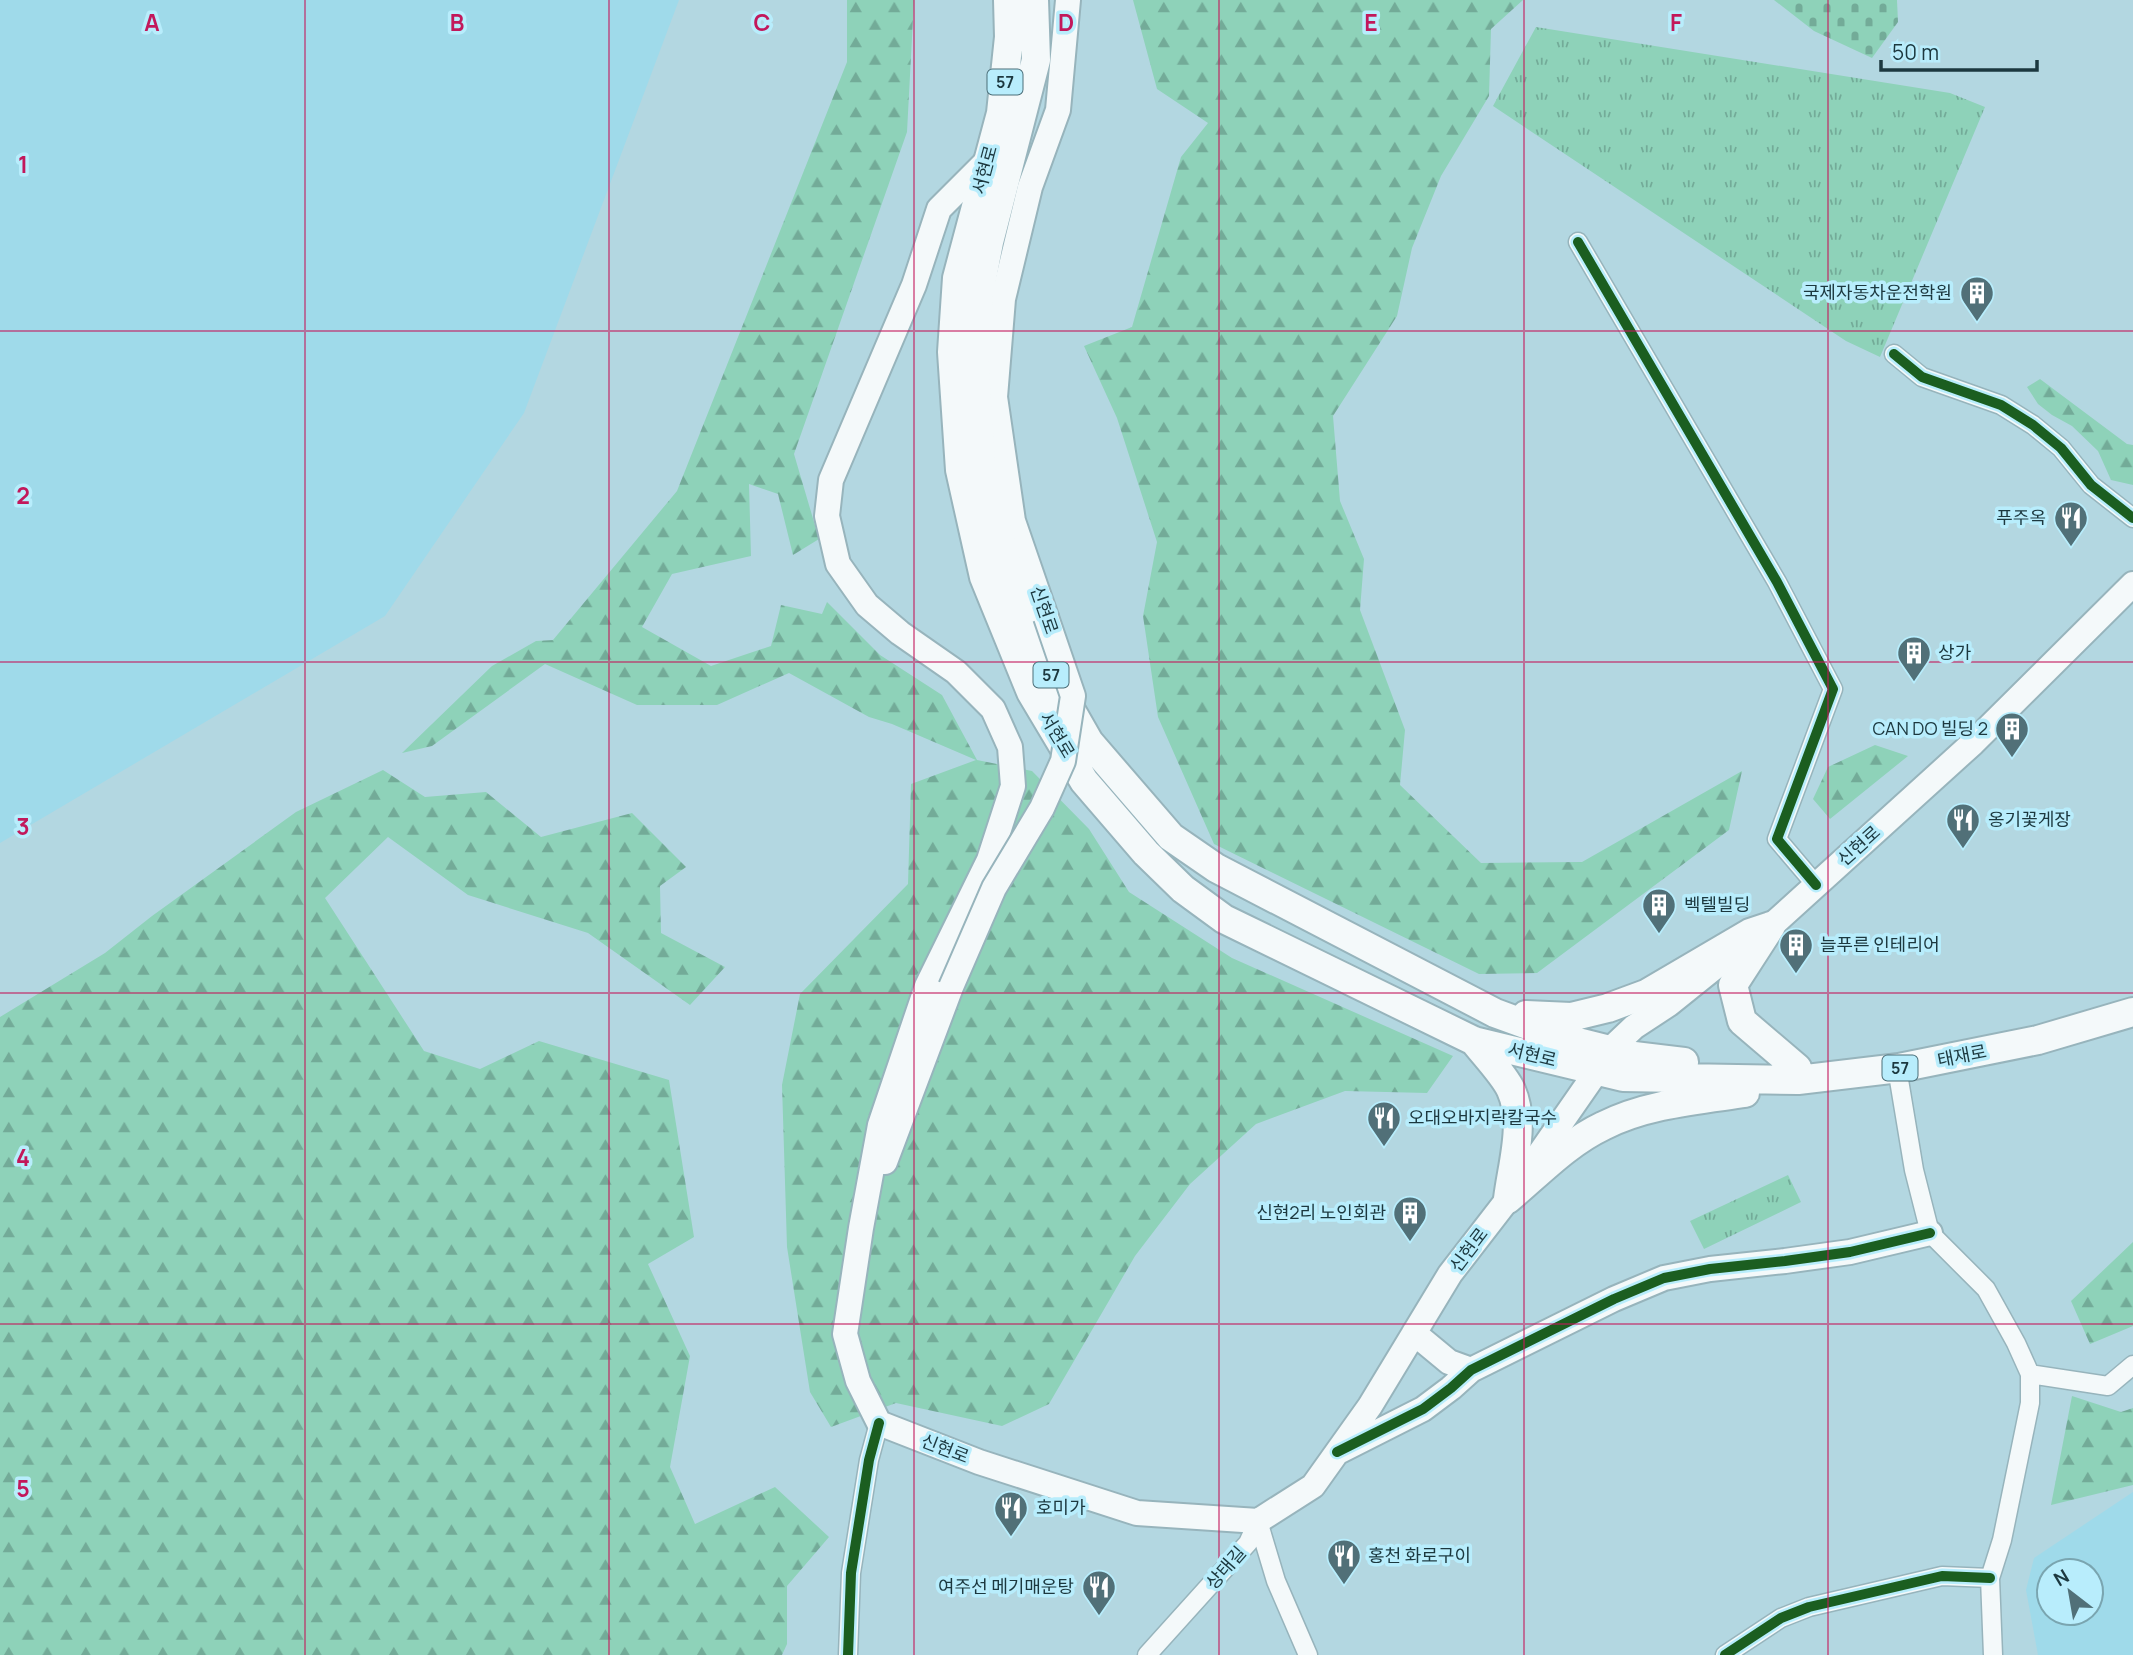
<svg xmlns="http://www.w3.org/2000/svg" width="2133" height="1655" font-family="Manrope,'Noto Sans KR',sans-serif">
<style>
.built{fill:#9fdaea;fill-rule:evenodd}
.grass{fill:url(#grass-tufts)}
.forest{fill:url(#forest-firs)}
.cemetery{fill:url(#cemetery-stones)}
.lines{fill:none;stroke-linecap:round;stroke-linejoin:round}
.street-casing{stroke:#97b4bc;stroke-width:21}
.secondary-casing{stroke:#97b4bc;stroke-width:28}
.primary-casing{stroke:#97b4bc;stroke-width:32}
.street{stroke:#f4f9fa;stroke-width:18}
.secondary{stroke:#f4f9fa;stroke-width:24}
.primary{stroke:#f4f9fa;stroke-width:28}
.secondary-bridge-casing{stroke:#97b4bc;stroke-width:28;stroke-linecap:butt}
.secondary-bridge{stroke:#f4f9fa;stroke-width:24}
.cycleway-casing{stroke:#b8edfc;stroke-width:15}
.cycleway{stroke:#1b5e20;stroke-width:10}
.grid{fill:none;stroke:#c2185b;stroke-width:2;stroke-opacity:0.55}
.labels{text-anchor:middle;stroke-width:7;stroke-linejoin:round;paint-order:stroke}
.shield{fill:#b8edfc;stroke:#4b6e78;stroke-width:2}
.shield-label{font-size:16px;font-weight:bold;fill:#1c383f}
.street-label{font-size:18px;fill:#1c383f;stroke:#b8edfc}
.poi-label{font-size:18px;fill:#1c383f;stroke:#b8edfc;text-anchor:start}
.grid-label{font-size:23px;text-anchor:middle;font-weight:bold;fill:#c2185b;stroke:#b8edfc;stroke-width:7;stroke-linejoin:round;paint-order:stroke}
</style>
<defs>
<pattern id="grass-tufts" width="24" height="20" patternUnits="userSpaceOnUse" patternTransform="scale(1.75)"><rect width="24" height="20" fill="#8ed2b9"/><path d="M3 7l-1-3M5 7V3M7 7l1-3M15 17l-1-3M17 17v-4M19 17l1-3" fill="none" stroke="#73ab98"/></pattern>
<pattern id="forest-firs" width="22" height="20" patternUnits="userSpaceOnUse" patternTransform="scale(1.75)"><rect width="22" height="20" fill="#8ed2b9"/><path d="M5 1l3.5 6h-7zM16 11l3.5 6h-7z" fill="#73ab98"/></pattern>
<pattern id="cemetery-stones" width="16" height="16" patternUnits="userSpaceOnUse" patternTransform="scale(1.75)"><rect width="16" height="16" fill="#8ed2b9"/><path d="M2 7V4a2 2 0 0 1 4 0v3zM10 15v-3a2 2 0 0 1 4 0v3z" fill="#73ab98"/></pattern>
</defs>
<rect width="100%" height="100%" fill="#b3d7e1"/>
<path class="built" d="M 0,0 L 679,0 L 524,413 L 385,616 L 0,843 Z
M 2133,1492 L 2133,1655 L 2038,1655 L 2026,1590 L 2034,1558 ZM 2091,1571 L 2091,1613 L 2049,1613 L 2049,1571 Z"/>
<path class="grass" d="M 1536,27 L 1950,93 L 1985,107 L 1880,357 L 1846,341 L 1493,106 Z
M 1788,1175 L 1801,1202 L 1704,1249 L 1690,1221 Z"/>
<path class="forest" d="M 847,0 L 914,0 L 907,132 L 794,454 L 819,539 L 793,555 L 778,494 L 749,484 L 751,556 L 672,574 L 642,627 L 711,666 L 771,646 L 781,605 L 822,614 L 827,602 L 880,655 L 942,695 L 977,760 L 1032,771 L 1089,829 L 1129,892 L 1232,958 L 1453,1056 L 1427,1093 L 1345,1091 L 1256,1124 L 1190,1184 L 1135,1256 L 1049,1404 L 1002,1426 L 896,1403 L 831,1427 L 810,1392 L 787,1247 L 782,1085 L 800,994 L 908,884 L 911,784 L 976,760 L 892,724 L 869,717 L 789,673 L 717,705 L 637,705 L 545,664 L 432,746 L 402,753 L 492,666 L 536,641 L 553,640 L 677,491 L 847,62 Z
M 1133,0 L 1523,0 L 1491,29 L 1489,96 L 1441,176 L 1412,248 L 1397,316 L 1333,416 L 1340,501 L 1364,559 L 1360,610 L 1405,730 L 1400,785 L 1481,863 L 1582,862 L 1742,771 L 1729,830 L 1537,973 L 1479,974 L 1214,844 L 1158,717 L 1143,616 L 1157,542 L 1117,418 L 1084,346 L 1132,327 L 1181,157 L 1208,123 L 1157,89 Z
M 2040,379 L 2127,444 L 2133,445 L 2133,485 L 2111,480 L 2098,451 L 2072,426 L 2052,415 L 2038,404 L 2027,387 Z
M 1875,745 L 1908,756 L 1830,819 L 1813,799 L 1828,767 Z
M 383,770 L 425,797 L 486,792 L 541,837 L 632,813 L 686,867 L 660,886 L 661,933 L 725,967 L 690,1005 L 588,933 L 468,895 L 388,837 L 325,898 L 424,1051 L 480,1069 L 539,1041 L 669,1080 L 694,1237 L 648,1264 L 690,1356 L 670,1467 L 695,1524 L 775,1487 L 829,1537 L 787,1586 L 787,1644 L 782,1655 L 0,1655 L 0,1017 L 105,953 L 152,916 L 296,812 Z
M 2133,1242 L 2133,1326 L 2090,1344 L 2071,1301 Z
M 2072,1396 L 2121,1412 L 2133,1408 L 2133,1485 L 2051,1505 Z"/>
<path class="cemetery" d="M 1774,0 L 1897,0 L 1898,22 L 1872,58 L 1814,31 Z"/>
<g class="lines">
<g class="street-casing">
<path id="street" d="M 1578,242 L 1777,582 L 1833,689 L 1777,839 L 1816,885
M 1894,354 L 1922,377 L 2001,405 L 2033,425 L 2061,448 L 2091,485 L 2133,518
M 1899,1080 L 1914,1170 L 1930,1233 L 1986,1289 L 2016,1343 L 2030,1374 L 2030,1403 L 2002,1540 L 1990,1578 L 1993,1655
M 2030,1374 L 2108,1386 L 2133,1365
M 1258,1521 L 1276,1581 L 1308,1655
M 848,1655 L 851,1573 L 869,1460 L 879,1423
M 1147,1655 L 1248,1543 L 1258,1521
M 1725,1655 L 1781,1618 L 1809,1607 L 1942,1576 L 1990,1578"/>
</g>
<g class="secondary-casing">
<path id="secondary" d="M 987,161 L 939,209 L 914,285 L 831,480 L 827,516 L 838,564 L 867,605 L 900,633 L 956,672 L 993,709 L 1010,747 L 1013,786 L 989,860 L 927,986 L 880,1125 L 861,1228 L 845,1334 L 858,1381 L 879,1423 L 979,1462 L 1137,1513 L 1258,1521 L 1313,1486 L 1370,1406 L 1450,1274 L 1508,1199 L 1615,1045 L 1634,1027 L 1669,1004 L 1725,959
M 1046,617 L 1013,521 L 995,397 L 1003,299 L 1030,187 L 1058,110 L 1068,0
M 1754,938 L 1771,926 L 1973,743 L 2133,584
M 885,1162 L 951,987
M 1414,1333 L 1449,1362 L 1471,1370
M 1338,1452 L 1423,1409 L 1451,1388 L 1471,1370 L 1614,1299 L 1664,1278 L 1710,1269 L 1785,1261 L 1850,1252 L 1930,1233"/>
</g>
<g class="primary-casing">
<path id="primary" d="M 1008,0 L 1009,37 L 1001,113 L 957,278 L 952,352 L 960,470 L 984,577 L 1031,692 L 1084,781 L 1146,853 L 1183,889 L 1224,919 L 1474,1041 L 1623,1077 L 1798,1080 L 1899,1068 L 2038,1040 L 2133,1012
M 1034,0 L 1036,60 L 989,242 L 979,294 L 974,353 L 982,479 L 1016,594 L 1049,672 L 1089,742 L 1171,837 L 1216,868 L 1495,1013 L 1566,1039 L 1634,1056 L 1684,1062
M 1771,926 L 1733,985 L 1742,1021 L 1797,1068
M 1526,1015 L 1571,1017 L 1608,1008 L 1646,994 L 1750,933 L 1771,926
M 1474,1041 C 1484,1054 1505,1076 1511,1090 C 1526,1123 1512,1165 1508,1199
M 1508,1199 C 1538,1174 1567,1143 1603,1126 C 1646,1104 1697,1100 1745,1093"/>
</g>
<use href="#street" class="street"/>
<use href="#secondary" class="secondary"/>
<use href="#primary" class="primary"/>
<g class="secondary-bridge-casing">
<path id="secondary-bridge" d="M 951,987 L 994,888 L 1042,808 L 1063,761 L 1073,696 L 1046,617"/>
</g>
<use href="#secondary-bridge" class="secondary-bridge"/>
<g class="cycleway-casing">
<path id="cycleway" d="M 1578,242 L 1777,582 L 1833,689 L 1777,839 L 1816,885
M 1894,354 L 1922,377 L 2001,405 L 2033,425 L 2061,448 L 2091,485 L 2133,518
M 1337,1452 L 1423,1409 L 1451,1388 L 1471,1370 L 1614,1299 L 1664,1278 L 1710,1269 L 1785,1261 L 1850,1252 L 1930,1233
M 848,1655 L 851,1573 L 869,1460 L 879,1423
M 1725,1655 L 1781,1618 L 1809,1607 L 1942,1576 L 1990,1578"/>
</g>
<use href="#cycleway" class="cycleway"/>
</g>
<path class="grid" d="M 305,0 L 305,1655M 609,0 L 609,1655M 914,0 L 914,1655M 1219,0 L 1219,1655M 1524,0 L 1524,1655M 1828,0 L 1828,1655M 0,331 L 2133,331M 0,662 L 2133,662M 0,993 L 2133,993M 0,1324 L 2133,1324"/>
<defs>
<g id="building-pin" transform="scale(1.75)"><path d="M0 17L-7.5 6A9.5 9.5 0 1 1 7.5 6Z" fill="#517078" stroke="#b8edfc"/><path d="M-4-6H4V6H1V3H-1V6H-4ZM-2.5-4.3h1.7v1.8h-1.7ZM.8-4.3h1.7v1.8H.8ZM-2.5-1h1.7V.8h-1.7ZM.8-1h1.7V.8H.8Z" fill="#fff"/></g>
<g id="restaurant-pin" transform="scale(1.75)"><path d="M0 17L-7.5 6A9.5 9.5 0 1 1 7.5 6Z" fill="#517078" stroke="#b8edfc"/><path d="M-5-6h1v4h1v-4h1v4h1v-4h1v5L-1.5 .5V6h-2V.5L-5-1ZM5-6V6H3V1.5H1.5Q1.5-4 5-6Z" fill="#fff"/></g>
</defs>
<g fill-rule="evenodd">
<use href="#building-pin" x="1977" y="293"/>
<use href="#restaurant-pin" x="2071" y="518"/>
<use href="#building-pin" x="1914" y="653"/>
<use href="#building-pin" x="2012" y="729"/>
<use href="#restaurant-pin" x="1963" y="820"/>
<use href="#building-pin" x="1659" y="905"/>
<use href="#building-pin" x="1796" y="945"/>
<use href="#restaurant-pin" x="1384" y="1118"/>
<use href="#building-pin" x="1410" y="1213"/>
<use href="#restaurant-pin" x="1011" y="1508"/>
<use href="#restaurant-pin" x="1344" y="1556"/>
<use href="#restaurant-pin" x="1099" y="1587"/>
</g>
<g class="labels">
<g class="shield">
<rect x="987.5" y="69.5" width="35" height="25" rx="5"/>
<rect x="1033.5" y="662.5" width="35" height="25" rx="5"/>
<rect x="1882.5" y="1055.5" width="35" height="25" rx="5"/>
</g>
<g class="shield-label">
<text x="1005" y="88">57</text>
<text x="1051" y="681">57</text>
<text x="1900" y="1074">57</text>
</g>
<g class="street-label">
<text transform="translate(985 170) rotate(-75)" y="6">서현로</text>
<text transform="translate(1044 610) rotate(71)" y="6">신현로</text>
<text transform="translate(1057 735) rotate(59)" y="6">서현로</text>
<text transform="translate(1859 846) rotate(-42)" y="6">신현로</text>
<text transform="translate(1532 1055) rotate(14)" y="6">서현로</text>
<text transform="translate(1962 1056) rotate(-11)" y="6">태재로</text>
<text transform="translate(1469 1250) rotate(-53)" y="6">신현로</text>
<text transform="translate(945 1449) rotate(21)" y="6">신현로</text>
<text transform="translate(1226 1568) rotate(-49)" y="6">상태길</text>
</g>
<g class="poi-label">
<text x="1952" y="299" text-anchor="end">국제자동차운전학원</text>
<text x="2046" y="524" text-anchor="end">푸주옥</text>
<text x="1938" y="659">상가</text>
<text x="1988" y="735" text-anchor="end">CAN DO 빌딩 2</text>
<text x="1988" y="826">옹기꽃게장</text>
<text x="1684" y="911">벡텔빌딩</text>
<text x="1820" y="951">늘푸른 인테리어</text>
<text x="1408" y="1124">오대오바지락칼국수</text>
<text x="1386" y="1219" text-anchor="end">신현2리 노인회관</text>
<text x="1036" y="1514">호미가</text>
<text x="1368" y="1562">홍천 화로구이</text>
<text x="1074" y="1593" text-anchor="end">여주선 메기매운탕</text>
</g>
</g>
<g class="grid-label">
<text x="152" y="31">A</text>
<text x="457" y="31">B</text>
<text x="762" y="31">C</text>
<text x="1066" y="31">D</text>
<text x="1371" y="31">E</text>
<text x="1676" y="31">F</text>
<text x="23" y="173">1</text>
<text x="23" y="504">2</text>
<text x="23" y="835">3</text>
<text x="23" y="1166">4</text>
<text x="23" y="1497">5</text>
</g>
<g transform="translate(2070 1592) rotate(329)"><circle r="33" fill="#b8edfc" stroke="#7aa5b0" stroke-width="2"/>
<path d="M0-5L12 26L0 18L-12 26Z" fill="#517078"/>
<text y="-10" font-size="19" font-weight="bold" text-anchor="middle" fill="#1c383f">N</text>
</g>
<path d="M1881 60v10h156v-10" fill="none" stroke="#1c383f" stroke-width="3.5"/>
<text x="1892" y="60" font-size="21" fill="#1c383f" stroke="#b8edfc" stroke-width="5" paint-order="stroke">50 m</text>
</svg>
